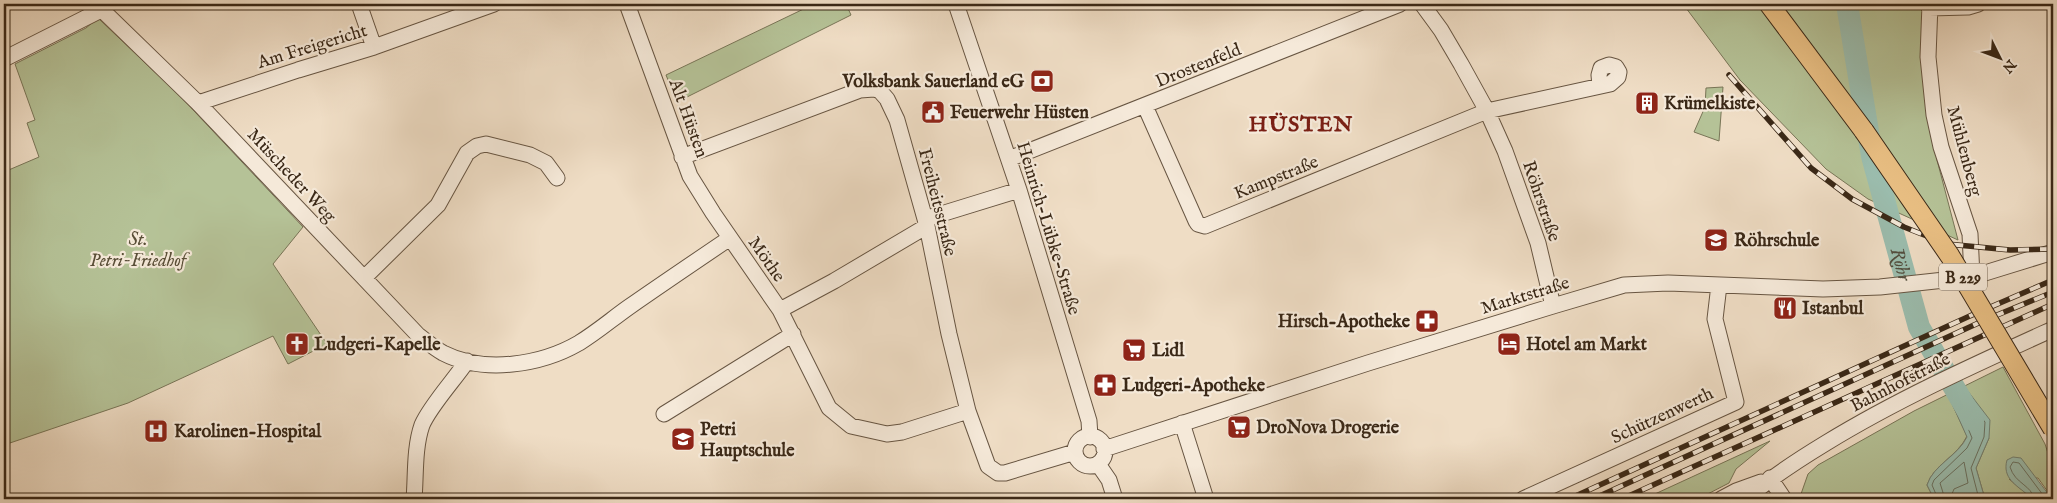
<svg xmlns="http://www.w3.org/2000/svg" width="2057" height="503" font-family="'IM FELL English',serif">
<style>
.green{fill:#b5c297;stroke:#787557}
.water{fill:#9bbdae;stroke:#748172}
.lines{fill:none;stroke-linecap:round;stroke-linejoin:round}
.shore{stroke:#6a7262;stroke-width:1}
.river{stroke:#9bbdae;stroke-width:22}
.minor-casing{stroke:#675542;stroke-width:17}
.major-casing{stroke:#3a2817;stroke-width:21}
.minor{stroke:#f5e9d9;stroke-width:15}
.major{stroke:#e8be82;stroke-width:19}
.rail-casing{stroke:#3a2817;stroke-width:5.5}
.rail{stroke:#f5e9d9;stroke-width:4;stroke-dasharray:11;stroke-linecap:butt}
.major-bridge-casing{stroke:#3a2817;stroke-width:21;stroke-linecap:butt}
.major-bridge{stroke:#e8be82;stroke-width:19}
.labels{text-anchor:middle;stroke-width:4.5;stroke-linejoin:round;paint-order:stroke}
.shield{fill:#f5e9d9;stroke:#726251;stroke-width:1}
.shield-label{font-size:16px;font-weight:bold;fill:#3a2817}
.street-label{font-size:18px;fill:#3a2817;stroke:#f5e9d9}
.poi-label{font-size:18px;font-weight:bold;fill:#3a2817;stroke:#f5e9d9;text-anchor:start}
.park-label{font-size:18px;font-style:italic;fill:#594e37;stroke:#f5e9d9}
.water-label{font-size:19px;font-style:italic;fill:#524d3d;stroke:#f5e9d9}
.district-label{font-size:22px;font-weight:bold;letter-spacing:1px;fill:#7a1f14;stroke:#f5e9d9}
</style>
<rect width="100%" height="100%" fill="#efddc5"/>
<filter id="stains"><feTurbulence type="fractalNoise" baseFrequency=".004" numOctaves="4"/><feColorMatrix values="0 0 0 0 .2 0 0 0 0 .09 0 0 0 0 .02 0 0 0 .5 -.17"/></filter>
<radialGradient id="worn" r=".72"><stop offset=".6" stop-color="#630" stop-opacity="0"/><stop offset="1" stop-color="#630" stop-opacity=".3"/></radialGradient>
<path class="green" d="M 814,4 L 846,4 L 851,15 L 677,102 L 666,75 Z
M 1683,4 L 1923,4 L 1937,160 L 1958,240 L 1868,199 L 1826,169 L 1740,80 Z
M 98,18 L 180,96 L 303,227 L 273,264 L 327,344 L 288,364 L 273,336 L 128,403 L 4,445 L 4,172 L 39,157 L 27,123 L 35,120 L 15,64 L 86,28 Z
M 1723,87 L 1719,141 L 1694,132 L 1705,107 L 1706,88 Z
M 2003,367 L 2045,444 L 2053,469 L 2053,499 L 2038,478 L 2009,479 L 2028,495 L 2029,499 L 1985,499 L 1976,468 L 1989,438 L 1949,397 L 1967,436 C 1958,456 1933,465 1927,485 L 1934,499 L 1804,499 L 1801,494 L 1808,474 L 1818,465 L 1914,411 Z
M 1770,441 L 1736,469 L 1729,483 L 1698,499 L 1644,499 Z"/>
<path class="water" d="M 1967,390 L 1990,420 L 1989,438 L 1976,468 L 1985,499 L 1968,499 L 1964,495 L 1959,499 L 1934,499 L 1927,485 C 1933,465 1958,456 1967,437 L 1949,397 Z
M 2013,457 L 2021,458 L 2052,499 L 2029,499 L 2028,495 C 2016,485 2002,478 2007,460 Z"/>
<g class="lines">
<path class="shore" d="M 1938,499 L 1932,485 L 1934,480 L 1967,448 L 1972,438 L 1957,401 L 1958,399 L 1964,397 L 1985,422 L 1984,437 L 1971,468 L 1979,499
M 1945,499 L 1940,483 L 1964,462 L 1968,483 L 1954,489 L 1950,499
M 2034,499 C 2032,485 2015,484 2010,467 L 2013,462 L 2019,463 L 2046,499"/>
<path class="river" id="s1" d="M 1847,4 L 1872,156 L 1919,327 L 1973,420"/>
<g class="minor-casing">
<path id="minor" d="M 96,4 L 198,103 L 418,335 C 426,341 434,348 443,353 C 484,374 541,365 579,343 C 597,332 612,319 629,307 C 662,284 696,261 730,238
M 359,4 L 374,47
M 627,4 L 690,176 L 713,213 L 780,310 L 829,408 L 851,426 L 887,434 L 902,432 L 968,411
M 956,4 L 1019,190 L 1089,421 L 1090,437
M 1422,4 L 1441,30 L 1461,64 L 1487,111 L 1505,151 L 1538,243 L 1553,306
M 1930,4 L 1928,57 L 1934,115 L 1941,147 L 1970,234 L 1972,277
M 1929,8 L 1968,7 L 1978,4
M 4,59 L 103,9
M 198,103 L 298,70 L 374,47 L 494,4
M 1145,106 L 1196,221 L 1198,224 L 1205,226 L 1487,111 L 1610,84 L 1618,77 L 1619,72 L 1616,67 L 1609,65 L 1601,68 L 1599,75 L 1600,86
M 682,157 L 860,90 L 874,89 L 880,91 L 887,99 L 897,120 L 927,226 L 949,334 L 968,411 L 988,466 L 998,473 L 1005,473 L 1075,452
M 1009,159 L 1400,4
M 925,219 L 1019,190
M 364,278 L 438,205 L 467,153 L 477,146 L 486,144 L 530,155 L 546,163 L 557,178
M 780,310 L 834,281 L 927,226
M 664,414 L 793,334
M 1182,423 L 1206,499
M1075 451a15 15 0 1 1 30 0a15 15 0 1 1-30 0Z
M 1104,449 L 1368,363 L 1553,306 L 1624,285 L 1668,283 L 1823,289 L 1880,287 L 1972,277 L 2053,252
M 1098,464 L 1109,480 L 1115,499
M 1770,478 L 1784,499
M 414,499 C 416,476 414,448 422,425 C 430,406 455,379 467,361
M 1523,499 L 1736,402 L 1715,319 L 1719,285
M 1721,499 L 1736,491 L 1761,482
M 1746,499 C 1771,477 1798,460 1826,443 C 1898,399 1976,364 2053,329"/>
</g>
<g class="major-casing">
<path id="major" d="M 1769,4 L 1864,131"/>
</g>
<use href="#minor" class="minor"/>
<use href="#major" class="major"/>
<g class="rail-casing">
<path id="rail" d="M 1729,75 L 1811,168 L 1852,199 L 1904,227 L 1947,244 L 2010,250 L 2053,249
M 1569,499 L 1972,315 L 2053,280
M 1593,499 L 1985,320 L 2053,292
M 1622,499 L 2053,304"/>
</g>
<use href="#rail" class="rail"/>
<g class="major-bridge-casing">
<path id="major-bridge" d="M 1864,131 L 1950,256 L 2053,429"/>
</g>
<use href="#major-bridge" class="major-bridge"/>
</g>
<defs>
<g id="bank-square" transform="scale(1.25)"><rect x="-9" y="-9" width="18" height="18" rx="4" fill="#8f2418" stroke="#f5e9d9"/><path d="M-6-4H6V4H-6ZM0-2.3a2.3 2.3 0 1 0 0 4.6a2.3 2.3 0 1 0 0-4.6Z" fill="#fff"/></g>
<g id="building-square" transform="scale(1.25)"><rect x="-9" y="-9" width="18" height="18" rx="4" fill="#8f2418" stroke="#f5e9d9"/><path d="M-4-6H4V6H1V3H-1V6H-4ZM-2.5-4.3h1.7v1.8h-1.7ZM.8-4.3h1.7v1.8H.8ZM-2.5-1h1.7V.8h-1.7ZM.8-1h1.7V.8H.8Z" fill="#fff"/></g>
<g id="civic-square" transform="scale(1.25)"><rect x="-9" y="-9" width="18" height="18" rx="4" fill="#8f2418" stroke="#f5e9d9"/><path d="M-.6-6.5H3V-4.5H.6V-3L4-1V1h2V6H-6V1h2V-1L-.6-3ZM-1.2 2.5V6h2.4V2.5Z" fill="#fff"/></g>
<g id="school-square" transform="scale(1.25)"><rect x="-9" y="-9" width="18" height="18" rx="4" fill="#8f2418" stroke="#f5e9d9"/><path d="M0-5L7-2L0 1L-7-2ZM-4 1L0 2.5L4 1V4Q0 6-4 4Z" fill="#fff"/></g>
<g id="restaurant-square" transform="scale(1.25)"><rect x="-9" y="-9" width="18" height="18" rx="4" fill="#8f2418" stroke="#f5e9d9"/><path d="M-5-6h1v4h1v-4h1v4h1v-4h1v5L-1.5 .5V6h-2V.5L-5-1ZM5-6V6H3V1.5H1.5Q1.5-4 5-6Z" fill="#fff"/></g>
<g id="pharmacy-square" transform="scale(1.25)"><rect x="-9" y="-9" width="18" height="18" rx="4" fill="#8f2418" stroke="#f5e9d9"/><path d="M-2-6h4v4h4v4h-4v4h-4v-4h-4v-4h4Z" fill="#fff"/></g>
<g id="church-square" transform="scale(1.25)"><rect x="-9" y="-9" width="18" height="18" rx="4" fill="#8f2418" stroke="#f5e9d9"/><path d="M-1.2-6h2.4v3.5h3.3v2.4h-3.3V6h-2.4V-.1h-3.3v-2.4h3.3Z" fill="#fff"/></g>
<g id="hotel-square" transform="scale(1.25)"><rect x="-9" y="-9" width="18" height="18" rx="4" fill="#8f2418" stroke="#f5e9d9"/><path d="M-6-4.5h1.5V1H6V5H4.5V3h-9V5H-6ZM-4 0a1.8 1.8 0 1 1 3.6 0ZM.5 0V-2.5h3Q6-2.5 6 0Z" fill="#fff"/></g>
<g id="supermarket-square" transform="scale(1.25)"><rect x="-9" y="-9" width="18" height="18" rx="4" fill="#8f2418" stroke="#f5e9d9"/><path d="M-6-5.5h2.5l.6 2H6L4.5 2H-2.5L-4.4-4H-6ZM-1.5 3.2a1.3 1.3 0 1 0 .1 0ZM3 3.2a1.3 1.3 0 1 0 .1 0Z" fill="#fff"/></g>
<g id="hospital-square" transform="scale(1.25)"><rect x="-9" y="-9" width="18" height="18" rx="4" fill="#8f2418" stroke="#f5e9d9"/><path d="M-5-5h3v3.5h4V-5h3V5h-3V1.5h-4V5h-3Z" fill="#fff"/></g>
</defs>
<g fill-rule="evenodd">
<use href="#bank-square" x="1042" y="81"/>
<use href="#building-square" x="1647" y="103"/>
<use href="#civic-square" x="933" y="112"/>
<use href="#school-square" x="1716" y="240"/>
<use href="#restaurant-square" x="1785" y="308"/>
<use href="#pharmacy-square" x="1427" y="321"/>
<use href="#church-square" x="297" y="344"/>
<use href="#hotel-square" x="1509" y="344"/>
<use href="#supermarket-square" x="1134" y="350"/>
<use href="#pharmacy-square" x="1105" y="385"/>
<use href="#supermarket-square" x="1239" y="427"/>
<use href="#hospital-square" x="156" y="431"/>
<use href="#school-square" x="683" y="439"/>
</g>
<g class="labels">
<rect class="shield" x="1939" y="263.5" width="48" height="27" rx="4"/>
<g class="shield-label">
<text x="1963" y="283">B 229</text>
</g>
<g class="street-label">
<text transform="translate(312 46) rotate(-17)" y="6">Am Freigericht</text>
<text transform="translate(1198 65) rotate(-22)" y="6">Drostenfeld</text>
<text transform="translate(689 118) rotate(70)" y="6">Alt Hüsten</text>
<text transform="translate(1965 151) rotate(75)" y="6">Mühlenberg</text>
<text transform="translate(292 175) rotate(47)" y="6">Müscheder Weg</text>
<text transform="translate(1276 177) rotate(-22)" y="6">Kampstraße</text>
<text transform="translate(1542 201) rotate(71)" y="6">Röhrstraße</text>
<text transform="translate(938 202) rotate(76)" y="6">Freiheitsstraße</text>
<text transform="translate(1049 228) rotate(73)" y="6">Heinrich-Lübke-Straße</text>
<text transform="translate(767 259) rotate(55)" y="6">Möthe</text>
<text transform="translate(1525 295) rotate(-17)" y="6">Marktstraße</text>
<text transform="translate(1900 382) rotate(-27)" y="6">Bahnhofstraße</text>
<text transform="translate(1662 415) rotate(-25)" y="6">Schützenwerth</text>
</g>
<g class="poi-label">
<text x="1024" y="87" text-anchor="end">Volksbank Sauerland eG</text>
<text x="1664" y="109">Krümelkiste</text>
<text x="950" y="118">Feuerwehr Hüsten</text>
<text x="1734" y="246">Röhrschule</text>
<text x="1802" y="314">Istanbul</text>
<text x="1410" y="327" text-anchor="end">Hirsch-Apotheke</text>
<text x="314" y="350">Ludgeri-Kapelle</text>
<text x="1526" y="350">Hotel am Markt</text>
<text x="1152" y="356">Lidl</text>
<text x="1122" y="391">Ludgeri-Apotheke</text>
<text x="1256" y="433">DroNova Drogerie</text>
<text x="700" y="435">Petri<tspan x="700" dy="21">Hauptschule</tspan></text>
<text x="174" y="437">Karolinen-Hospital</text>
</g>
<g class="park-label">
<text x="138" y="245">St.<tspan x="138" dy="21">Petri-Friedhof</tspan></text>
</g>
<g class="water-label">
<text dy="7" stroke="none"><textPath href="#s1" startOffset="266">Röhr</textPath></text>
</g>
<g class="district-label">
<text x="1301" y="131">HÜSTEN</text>
</g>
</g>
<rect width="2057" height="503" fill="none" stroke="#efddc5" stroke-width="20"/>
<rect x="5" y="5" width="2047" height="493" fill="none" stroke="#3a2817" stroke-width="2.5"/>
<rect x="10" y="10" width="2037" height="483" fill="none" stroke="#3a2817"/>
<g transform="translate(2000 58) rotate(132)" stroke="#f5e9d9" stroke-width="4" paint-order="stroke">
<path d="M0-4L9 19L0 12L-9 19Z" fill="#3a2817"/>
<text y="-8" font-size="14" font-weight="bold" text-anchor="middle" fill="#3a2817">N</text>
</g>
<rect width="100%" height="100%" filter="url(#stains)"/>
<rect width="100%" height="100%" fill="url(#worn)"/>
</svg>
